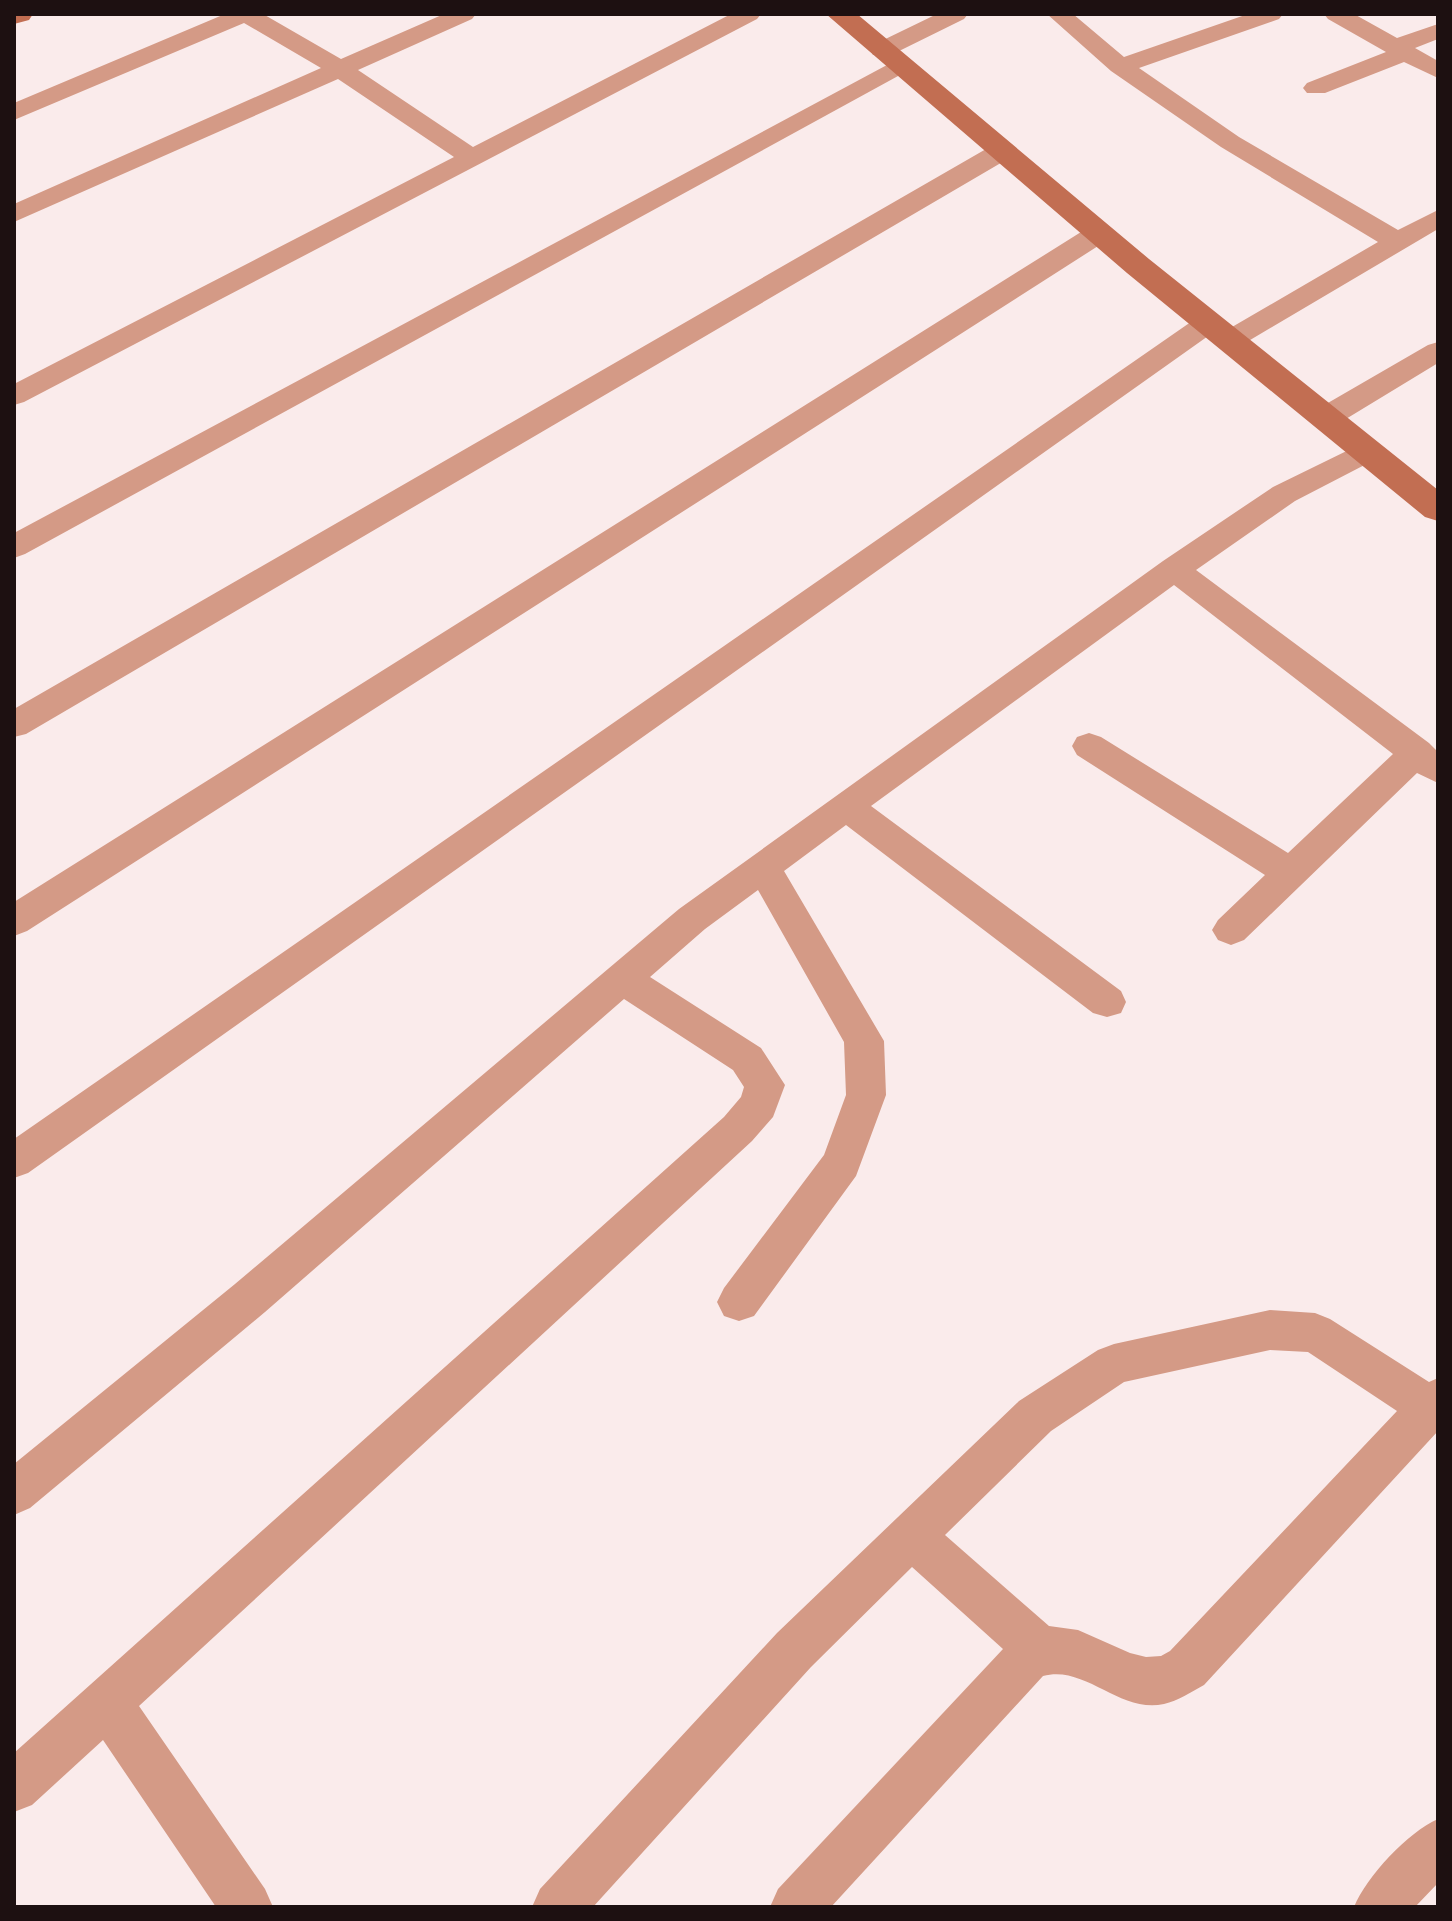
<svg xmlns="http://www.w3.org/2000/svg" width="1452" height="1921" font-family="Bitter,serif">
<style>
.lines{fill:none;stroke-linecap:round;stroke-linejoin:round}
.street{fill:#d49a86;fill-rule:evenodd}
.secondary{fill:#c26e52;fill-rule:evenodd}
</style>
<rect width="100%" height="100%" fill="#faebeb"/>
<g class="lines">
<path class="street" d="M 225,14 L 263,14 L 341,59 L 444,14 L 476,14 L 472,19 L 358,70 L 473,147 L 731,14 L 761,14 L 757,19 L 24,402 L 14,405 L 14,384 L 454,157 L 338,79 L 14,222 L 14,204 L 321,68 L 244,23 L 14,120 L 14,103 Z
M 937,14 L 968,14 L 964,19 L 891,55 L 873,55 L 870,50 L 873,45 Z
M 1047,14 L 1073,14 L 1124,57 L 1248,14 L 1283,14 L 1279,19 L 1139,68 L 1239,137 L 1398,230 L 1438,210 L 1438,229 L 1240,346 L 1230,349 L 1220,346 L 1216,340 L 1220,334 L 1378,242 L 1221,147 L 1111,71 Z
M 1324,14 L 1354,14 L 1397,38 L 1438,24 L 1438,39 L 1415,48 L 1438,61 L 1438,78 L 1404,62 L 1325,93 L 1307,93 L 1303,88 L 1307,83 L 1386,52 L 1328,19 Z
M 900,58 L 909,60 L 912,65 L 909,70 L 25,554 L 14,558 L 14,533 Z
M 1002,143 L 1011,145 L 1015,151 L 1011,157 L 26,734 L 14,737 L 14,709 L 993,145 Z
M 1099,225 L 1109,227 L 1113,233 L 1109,239 L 27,931 L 14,936 L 14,902 L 1089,227 Z
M 1208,314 L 1218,317 L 1222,323 L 1218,329 L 28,1173 L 14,1178 L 14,1139 L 1198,317 Z
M 1438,342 L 1438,363 L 1336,425 L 1325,427 L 1314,425 L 1310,418 L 1314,411 L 1428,345 Z
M 1367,441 L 1378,444 L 1382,451 L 1378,458 L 1295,501 L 1196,570 L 1429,743 L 1438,752 L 1438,783 L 1417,773 L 1244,940 L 1231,945 L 1218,940 L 1212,930 L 1218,920 L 1265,875 L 1077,755 L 1072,746 L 1077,737 L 1089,733 L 1101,737 L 1288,853 L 1393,754 L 1174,585 L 871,806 L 1121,991 L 1126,1002 L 1121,1013 L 1107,1017 L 1093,1013 L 846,825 L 784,871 L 884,1041 L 886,1095 L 856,1176 L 754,1316 L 739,1321 L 724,1316 L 717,1302 L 724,1288 L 824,1155 L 846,1095 L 844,1042 L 758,890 L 705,929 L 650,977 L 761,1048 L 785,1085 L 773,1117 L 752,1141 L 139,1706 L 265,1889 L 273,1907 L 216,1907 L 103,1740 L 32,1805 L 14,1812 L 14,1753 L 724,1117 L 741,1097 L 744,1087 L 733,1070 L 624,999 L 265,1312 L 30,1508 L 14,1515 L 14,1464 L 235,1284 L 679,909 L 1163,561 L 1273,487 Z
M 1270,1310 L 1315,1313 L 1330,1319 L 1429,1382 L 1438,1378 L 1438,1431 L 1204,1685 C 1191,1692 1178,1701 1164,1704 C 1120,1714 1085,1664 1043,1676 L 831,1907 L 770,1907 L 778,1889 L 1003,1649 L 912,1567 L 811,1667 L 593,1907 L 532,1907 L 540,1889 L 777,1633 L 1019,1401 L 1098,1350 L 1114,1344 ZM 1270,1350 L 1308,1352 L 1397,1411 L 1170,1651 L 1161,1656 L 1146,1657 L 1130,1653 L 1078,1630 L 1049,1626 L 945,1535 L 1051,1431 L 1124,1382 Z
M 1438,1819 L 1438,1883 L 1415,1907 L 1354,1907 C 1367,1876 1408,1832 1438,1819 Z"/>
<path class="secondary" d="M 14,14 L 33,14 L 29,20 L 14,24 Z
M 826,14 L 857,14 L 1149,259 L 1438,490 L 1438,521 L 1425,517 L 1127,273 Z"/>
</g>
<rect width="1452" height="1921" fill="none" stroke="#1d1011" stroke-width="32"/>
</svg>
